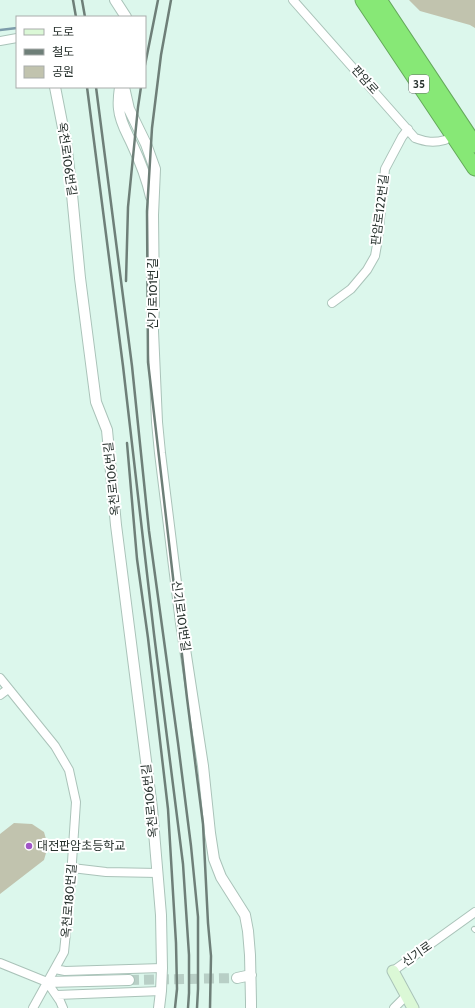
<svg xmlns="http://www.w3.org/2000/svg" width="475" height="1008" font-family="Cabin,'Noto Sans KR',sans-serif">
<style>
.green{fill:#c1c3ae}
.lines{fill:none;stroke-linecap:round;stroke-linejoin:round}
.stream{stroke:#7d9caa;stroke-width:2.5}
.tertiary-tunnel{stroke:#b8cfc6;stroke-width:10;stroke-dasharray:10 5;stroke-linecap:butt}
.service-casing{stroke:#aac3b9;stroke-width:6}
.minor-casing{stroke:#aac3b9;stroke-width:10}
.tertiary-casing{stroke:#aac3b9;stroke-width:12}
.secondary-casing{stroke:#aac3b9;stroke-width:13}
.motorway-casing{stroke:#65a85c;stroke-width:17}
.service{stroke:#fff;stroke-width:4}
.minor{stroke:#fff;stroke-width:8}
.tertiary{stroke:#fff;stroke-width:10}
.secondary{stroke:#dbf8d6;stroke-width:11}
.motorway{stroke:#87e876;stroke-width:15}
.rail{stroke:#6e7f78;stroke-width:2.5}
.poi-dot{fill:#a155c7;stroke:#fff;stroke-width:1.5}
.labels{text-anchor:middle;stroke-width:4;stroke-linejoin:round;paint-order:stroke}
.shield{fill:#fff;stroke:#686f6c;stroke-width:1}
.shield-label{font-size:11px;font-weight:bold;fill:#27312d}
.street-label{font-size:12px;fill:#27312d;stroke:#fff}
.poi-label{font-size:12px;fill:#27312d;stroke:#fff;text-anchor:start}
</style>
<rect width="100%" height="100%" fill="#dcf7ec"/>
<path class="green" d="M 409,0 L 475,0 L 475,28 L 470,25 L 420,11 Z
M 14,823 L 32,824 L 44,832 L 48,846 L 44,860 L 0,894 L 0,834 Z"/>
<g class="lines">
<path class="stream" d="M 0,30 L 17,28"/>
<path class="tertiary-tunnel" d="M 129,980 L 237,978"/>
<g class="service-casing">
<path id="service" d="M 474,929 L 475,930"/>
</g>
<g class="minor-casing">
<path id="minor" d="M 293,0 L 415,138 C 426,142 434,143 445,140
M 0,41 L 17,38
M 332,303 L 351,289 L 367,270 L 375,256 L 378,239 L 385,169 L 402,137 L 408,129
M 0,678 L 55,746 L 69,770 L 76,802 L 70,892 L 64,952 L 33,1008
M 0,695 L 8,689
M 72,868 L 106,872 L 158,873
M 0,963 L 47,982 L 60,1001 L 63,1008
M 55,969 L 65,971 L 162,968
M 393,971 L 475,912
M 57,995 L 161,991
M 394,1008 L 406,996"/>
</g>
<g class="tertiary-casing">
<path id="tertiary" d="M 115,0 L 126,17
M 55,87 L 66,143 L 71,184 L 80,278 L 96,402 L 107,430 L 116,525 L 152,808 L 161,915 L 162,968 L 161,991 L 159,1008
M 120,87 C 119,94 118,102 119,109 C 120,122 127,133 132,144 C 140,161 147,179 151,197
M 124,87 L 129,109 L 146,144 L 155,169 L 153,215 L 154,303 L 153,331 L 157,422 L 160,453 L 181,623 L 203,766 L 210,833 L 214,859 L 221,877 L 245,915 L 248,931 L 250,955 L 251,1002 L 251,1008
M 237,978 L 251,975
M 47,982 L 129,980"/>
</g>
<g class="secondary-casing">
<path id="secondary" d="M 393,971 L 413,1008"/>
</g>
<g class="motorway-casing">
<path id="motorway" d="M 363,0 L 475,168
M 379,0 L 475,145"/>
</g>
<use href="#service" class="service"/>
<use href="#minor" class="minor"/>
<use href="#tertiary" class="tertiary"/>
<use href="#secondary" class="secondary"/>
<use href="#motorway" class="motorway"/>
<path class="rail" d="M 73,0 L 76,17
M 82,0 L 85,17
M 171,0 L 161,55 L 152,128 L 147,211 L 148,362 L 187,698 L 203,824 L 208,923 L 211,956 L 210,1008
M 145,65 L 158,0
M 87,87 L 123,366 L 154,634 L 183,864 L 189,955 L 189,993 L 188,1008
M 96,87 L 132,366 L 149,531 L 178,743 L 191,846 L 198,917 L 198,989 L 197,1008
M 126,281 L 128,207 L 138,107 L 141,87
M 127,443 L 137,559 L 148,638 L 168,809 L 176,943 L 177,989 L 175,1008"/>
</g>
<circle class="poi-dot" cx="29" cy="846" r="4"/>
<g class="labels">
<rect class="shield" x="409" y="75" width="20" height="18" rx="3"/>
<g class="shield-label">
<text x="419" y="88">35</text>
</g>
<g class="street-label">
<text transform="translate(365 80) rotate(48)" y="4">판암로</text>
<text transform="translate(67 159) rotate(82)" y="4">옥천로106번길</text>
<text transform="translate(380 210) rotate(-83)" y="4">판암로122번길</text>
<text transform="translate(153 294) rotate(-90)" y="4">신기로101번길</text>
<text transform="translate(112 479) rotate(-96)" y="4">옥천로106번길</text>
<text transform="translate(181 616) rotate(82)" y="4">신기로101번길</text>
<text transform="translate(150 801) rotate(-96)" y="4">옥천로106번길</text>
<text transform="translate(69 901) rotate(-85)" y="4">옥천로180번길</text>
<text transform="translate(417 954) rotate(-35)" y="4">신기로</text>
</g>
<g class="poi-label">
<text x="37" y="850">대전판암초등학교</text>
</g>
</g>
<rect x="16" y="16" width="130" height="72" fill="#ffffff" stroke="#a9adab"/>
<rect x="24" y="29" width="20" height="6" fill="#dbf8d6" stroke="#a9adab"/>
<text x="52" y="36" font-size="12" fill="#27312d">도로</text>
<rect x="24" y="49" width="20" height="6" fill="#6e7f78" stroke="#a9adab"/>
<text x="52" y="56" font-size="12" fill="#27312d">철도</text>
<rect x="24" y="66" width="20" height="12" fill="#c1c3ae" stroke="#a9adab"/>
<text x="52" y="76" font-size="12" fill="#27312d">공원</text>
</svg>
